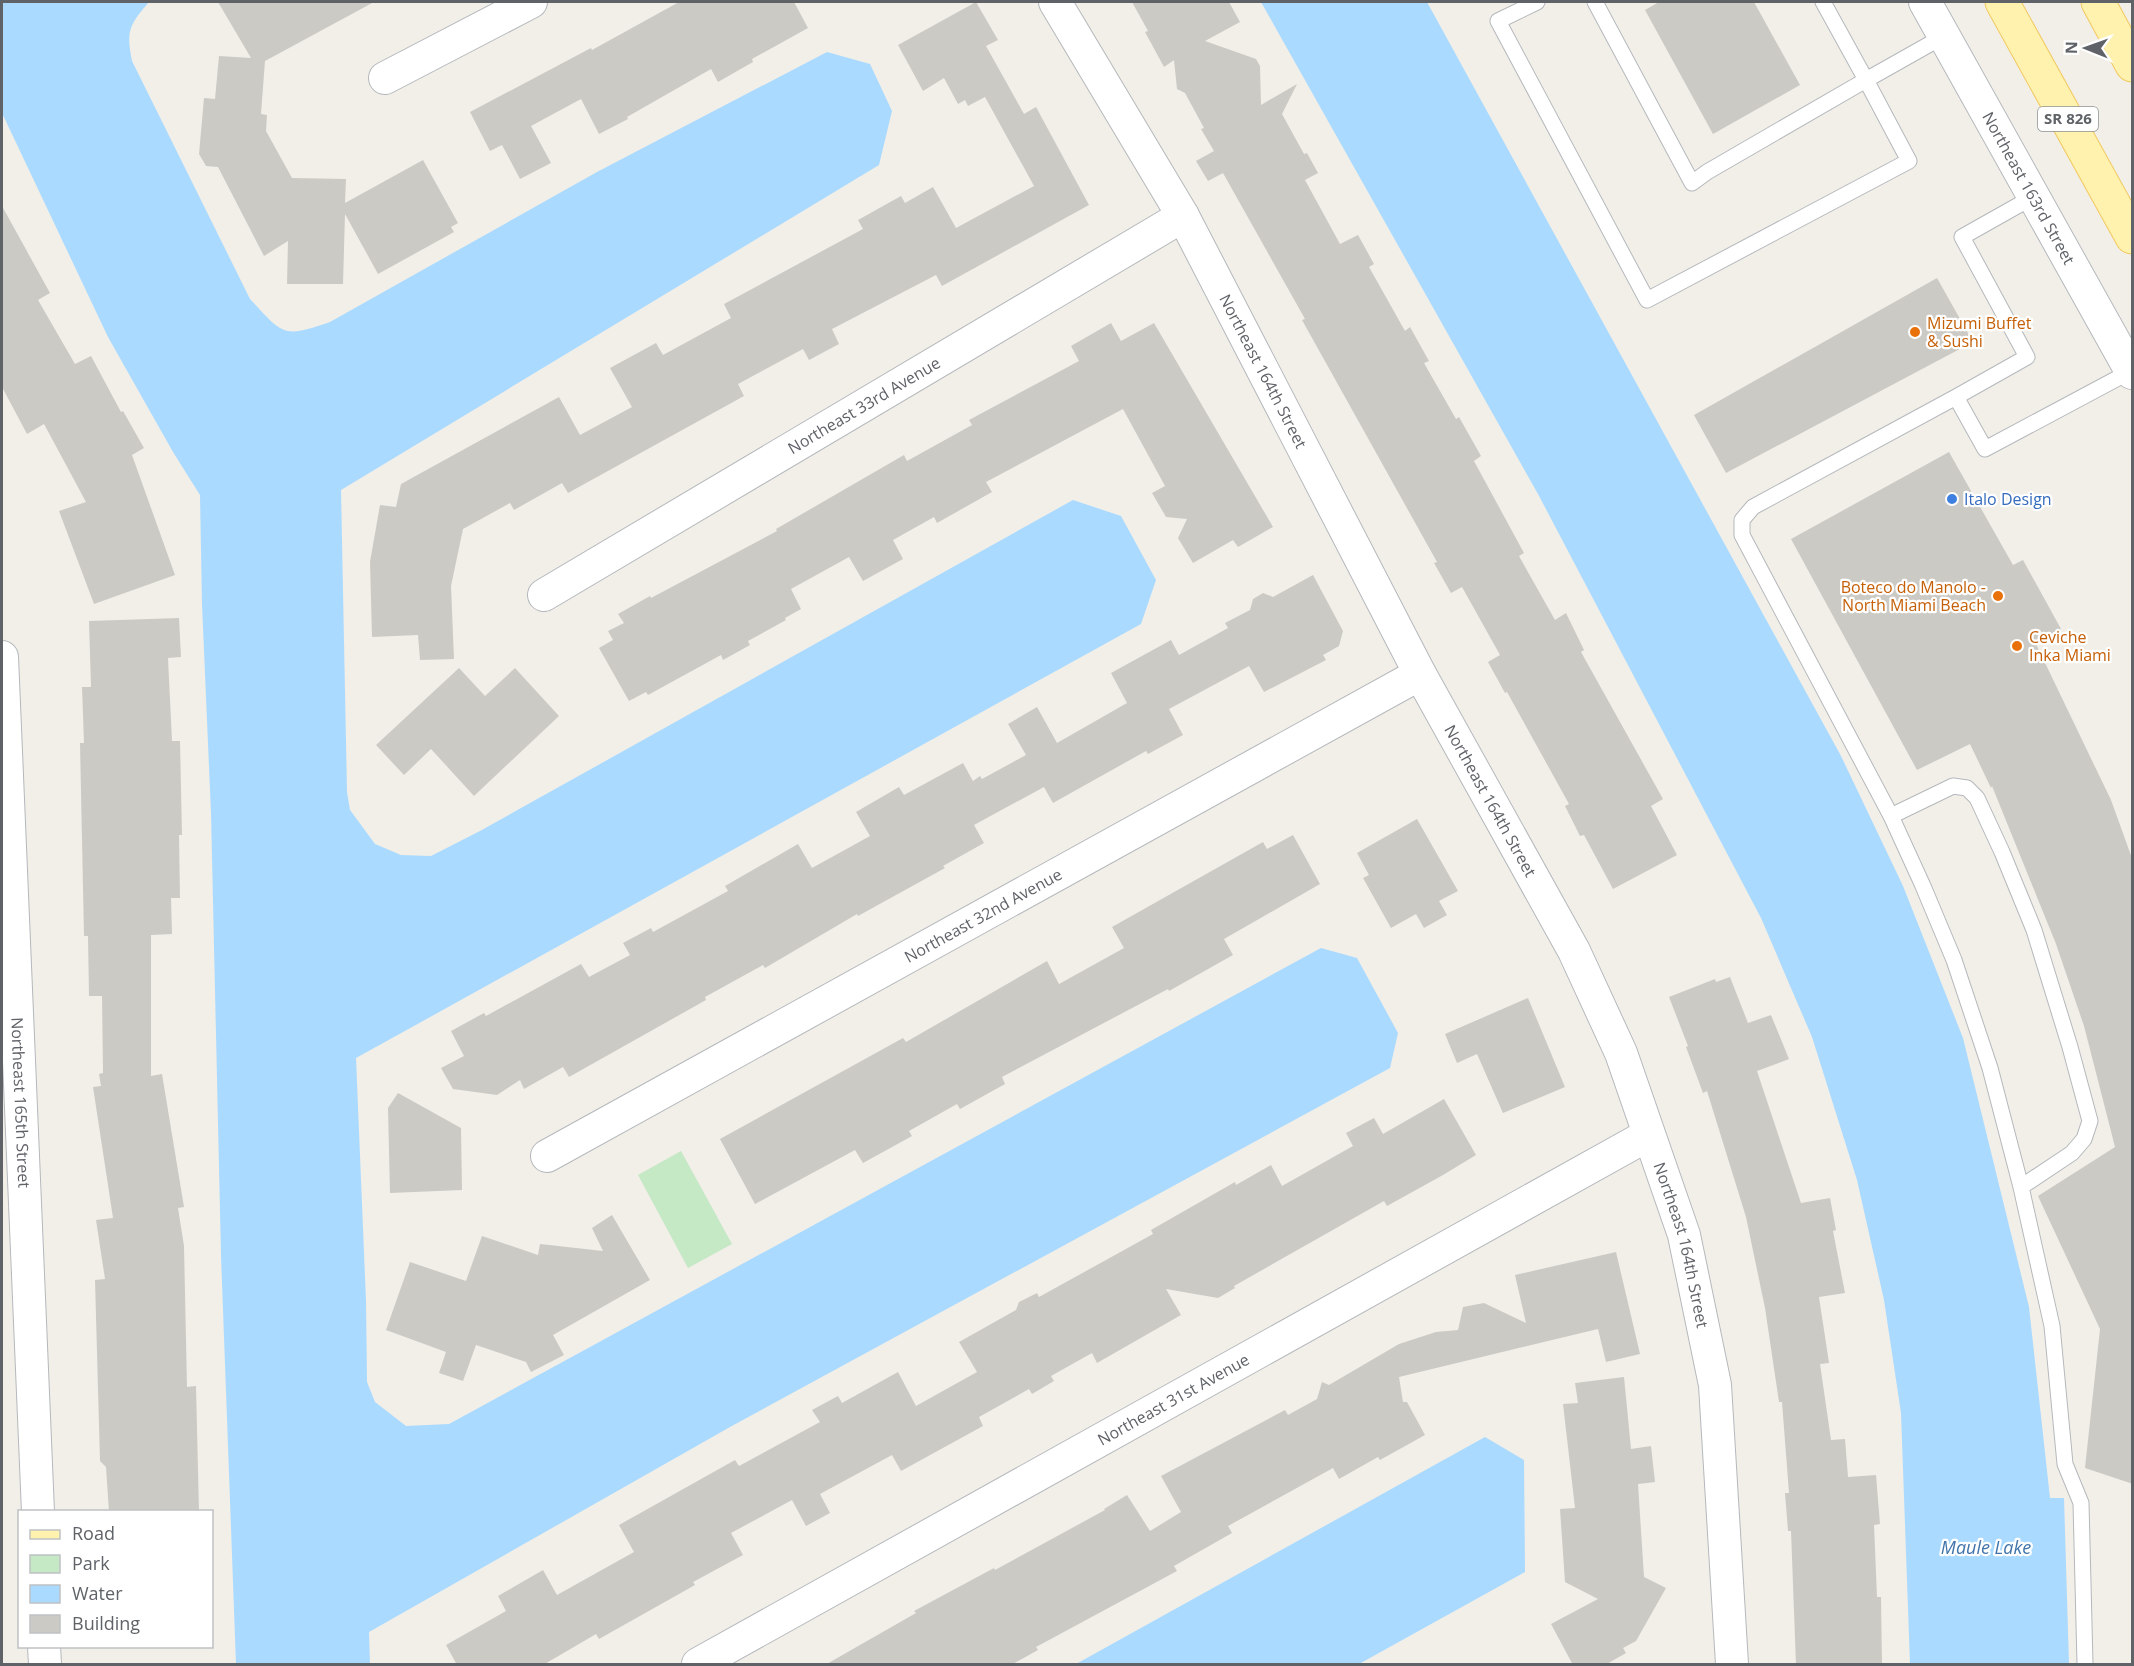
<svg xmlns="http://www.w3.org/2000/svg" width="2134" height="1666" font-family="'Open Sans',sans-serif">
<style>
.green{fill:#c5e8c5}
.water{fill:#aadaff}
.building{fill:#cccac5}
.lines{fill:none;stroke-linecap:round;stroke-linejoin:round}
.lane-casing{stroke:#b5b8bc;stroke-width:17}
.street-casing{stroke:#b5b8bc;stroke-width:34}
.primary-casing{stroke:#f2c960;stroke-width:35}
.lane{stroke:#fff;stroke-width:15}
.street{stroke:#fff;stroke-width:32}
.primary{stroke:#fff2af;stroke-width:33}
.food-dot{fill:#e8710a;stroke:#fff;stroke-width:2}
.shop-dot{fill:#3f7fe0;stroke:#fff;stroke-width:2}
.labels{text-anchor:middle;stroke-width:4.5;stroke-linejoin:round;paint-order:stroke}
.shield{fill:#fff;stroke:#8f9295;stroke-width:1.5}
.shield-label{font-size:15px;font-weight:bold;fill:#5f6368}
.street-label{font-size:16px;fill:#5f6368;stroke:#fff}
.food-label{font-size:16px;fill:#c56008;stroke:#fff;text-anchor:start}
.shop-label{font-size:16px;fill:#366cbe;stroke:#fff;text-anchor:start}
.water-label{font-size:18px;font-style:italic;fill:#4174aa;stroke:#fff}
</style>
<rect width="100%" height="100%" fill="#f1efe8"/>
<path class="green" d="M 681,1151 L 732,1244 L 688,1268 L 638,1175 Z"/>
<path class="water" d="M 2,2 L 149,2 C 129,25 126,31 132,61 L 250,299 C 284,336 283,338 330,322 L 597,172 L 827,52 L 870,64 L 892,111 L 879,165 L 341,490 L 347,792 L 350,810 L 375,844 L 401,855 L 431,856 L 480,831 L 1073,500 L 1121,516 L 1156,580 L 1141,624 L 356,1058 L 366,1301 L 367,1382 L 375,1402 L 406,1426 L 449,1424 L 1321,948 L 1357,958 L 1398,1033 L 1390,1068 L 730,1427 L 369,1632 L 370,1664 L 236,1664 L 221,1255 L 211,813 L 202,604 L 200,495 L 173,452 L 108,337 L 2,113 Z
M 1261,2 L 1427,2 L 1841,756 L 1903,886 L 1963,1038 L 2029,1307 L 2050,1498 L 2064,1498 L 2069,1664 L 1910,1664 L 1901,1413 L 1884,1300 L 1857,1180 L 1812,1037 L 1761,918 L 1538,494 Z
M 1485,1437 L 1524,1460 L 1525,1572 L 1359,1664 L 1076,1664 Z"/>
<path class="building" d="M 218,2 L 374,2 L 265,61 L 261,114 L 267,115 L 266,131 L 292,178 L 346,179 L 345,203 L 423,160 L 458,223 L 451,227 L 454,232 L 378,274 L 345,214 L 343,284 L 287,284 L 288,241 L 264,256 L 218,167 L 206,166 L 199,154 L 204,98 L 215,99 L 219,56 L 251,58 Z
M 679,2 L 794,2 L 808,28 L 752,59 L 753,62 L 718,82 L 711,69 L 627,117 L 628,119 L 599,134 L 581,99 L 531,126 L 551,163 L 520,179 L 502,145 L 490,151 L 470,112 L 591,48 L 592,50 Z
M 976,2 L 998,40 L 986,46 L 1024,114 L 1036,107 L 1089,205 L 942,286 L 936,275 L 832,329 L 839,344 L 809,360 L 803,349 L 738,384 L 744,396 L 568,493 L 562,483 L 514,510 L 510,503 L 463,529 L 451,586 L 454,659 L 420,660 L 418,635 L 372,637 L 370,562 L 380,505 L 396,507 L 401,484 L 559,397 L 580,435 L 632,407 L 610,368 L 656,343 L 663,355 L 731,318 L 724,304 L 863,229 L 858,220 L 901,196 L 905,203 L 933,187 L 956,228 L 1034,186 L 985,97 L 968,106 L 965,100 L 958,104 L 944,78 L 923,91 L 898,45 Z
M 1132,2 L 1229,2 L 1240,22 L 1205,41 L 1256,59 L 1260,66 L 1261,105 L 1297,84 L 1282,114 L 1304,154 L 1307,153 L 1318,173 L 1305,180 L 1340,244 L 1358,235 L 1374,264 L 1369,267 L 1405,331 L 1410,327 L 1429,361 L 1424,363 L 1456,419 L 1459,417 L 1481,456 L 1474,461 L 1524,553 L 1519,556 L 1555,620 L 1566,613 L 1584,650 L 1581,652 L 1663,799 L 1651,806 L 1677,855 L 1613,889 L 1584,835 L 1580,836 L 1565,806 L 1569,804 L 1507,692 L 1505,693 L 1488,662 L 1500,655 L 1462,587 L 1451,593 L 1434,563 L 1437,562 L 1302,320 L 1305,319 L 1223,173 L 1208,181 L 1196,161 L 1214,151 L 1201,129 L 1204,128 L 1185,93 L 1177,89 L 1174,60 L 1164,67 L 1145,32 L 1148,31 Z
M 1659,2 L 1754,2 L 1800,85 L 1713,134 L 1645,10 Z
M 2,206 L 50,293 L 38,300 L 75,364 L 91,356 L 121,412 L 123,411 L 144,448 L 132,455 L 175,575 L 94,604 L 59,511 L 86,502 L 44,424 L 27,434 L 2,387 Z
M 1937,278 L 1973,342 L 1726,473 L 1694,415 Z
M 1111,323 L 1121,341 L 1154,323 L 1273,527 L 1238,547 L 1233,540 L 1193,563 L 1178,538 L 1187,519 L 1166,517 L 1152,493 L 1165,486 L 1123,409 L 986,482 L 992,492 L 937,523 L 934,517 L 893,540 L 903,559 L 863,581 L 849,557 L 791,589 L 801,609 L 785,618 L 786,620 L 748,641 L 750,645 L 723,660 L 721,655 L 648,695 L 646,692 L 629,701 L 599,648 L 613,640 L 608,631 L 624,623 L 618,614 L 650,596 L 651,598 L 777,531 L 776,529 L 904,455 L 907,461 L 972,425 L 969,420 L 1079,361 L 1071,346 Z
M 1949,452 L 2013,565 L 2023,560 L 2061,629 L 2035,642 L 2111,800 L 2133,861 L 2133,1484 L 2085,1468 L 2100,1329 L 2038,1196 L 2115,1147 L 2084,1026 L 2056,944 L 1992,786 L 1991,788 L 1970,744 L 1917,770 L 1791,539 Z
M 1313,575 L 1343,631 L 1339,646 L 1323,655 L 1326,660 L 1264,692 L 1249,666 L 1169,709 L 1183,735 L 1148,754 L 1146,751 L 1053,803 L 1044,787 L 974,825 L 984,843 L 943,866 L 945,868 L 858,916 L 857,914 L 765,968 L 763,965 L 705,997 L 706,1000 L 569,1077 L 563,1067 L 524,1089 L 520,1080 L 497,1095 L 453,1089 L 441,1068 L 464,1056 L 451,1031 L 484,1013 L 486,1016 L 581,964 L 589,977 L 630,955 L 623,943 L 651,928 L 653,932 L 728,891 L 725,886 L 798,844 L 812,868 L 870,836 L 856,812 L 899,787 L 904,795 L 963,763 L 973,781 L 980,776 L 982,779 L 1026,755 L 1008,724 L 1037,707 L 1057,743 L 1127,703 L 1111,673 L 1171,640 L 1179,655 L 1228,628 L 1225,623 L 1250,610 L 1253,599 L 1263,593 L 1273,597 Z
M 179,618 L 181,657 L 168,658 L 172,741 L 180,741 L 182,835 L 179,835 L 180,898 L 171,898 L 172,934 L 151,935 L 151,1076 L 162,1074 L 184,1207 L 178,1208 L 184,1246 L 187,1387 L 196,1386 L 199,1512 L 109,1512 L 106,1467 L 100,1461 L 95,1280 L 105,1279 L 96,1220 L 113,1218 L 93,1087 L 101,1086 L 99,1074 L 103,1073 L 102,996 L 89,996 L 88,936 L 84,936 L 80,743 L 84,743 L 82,687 L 91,687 L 89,621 Z
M 459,668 L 485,696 L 515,668 L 559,716 L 474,796 L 431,749 L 404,775 L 376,745 Z
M 1417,819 L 1458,891 L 1439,901 L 1447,915 L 1424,928 L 1416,914 L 1391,928 L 1363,878 L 1369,875 L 1357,853 Z
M 1293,835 L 1320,884 L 1224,939 L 1233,955 L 1169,991 L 1168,989 L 1002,1077 L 1005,1084 L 960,1109 L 957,1104 L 909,1131 L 912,1136 L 863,1163 L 855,1150 L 755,1204 L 720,1139 L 903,1038 L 906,1042 L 1047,961 L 1059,984 L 1124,948 L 1112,927 L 1263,842 L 1267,849 Z
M 1730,977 L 1748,1023 L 1771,1015 L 1789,1059 L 1757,1071 L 1801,1203 L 1830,1198 L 1836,1230 L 1833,1231 L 1845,1293 L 1819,1297 L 1829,1363 L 1820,1364 L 1831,1440 L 1845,1439 L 1848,1477 L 1876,1475 L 1880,1524 L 1874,1525 L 1877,1597 L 1881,1597 L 1882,1665 L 1796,1665 L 1791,1531 L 1788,1531 L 1785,1493 L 1789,1493 L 1782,1402 L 1779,1402 L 1765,1308 L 1746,1217 L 1707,1091 L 1703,1093 L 1686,1047 L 1688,1046 L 1669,997 L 1715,979 L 1716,982 Z
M 1528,998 L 1565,1087 L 1503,1113 L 1477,1054 L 1457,1063 L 1445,1034 Z
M 398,1093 L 461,1128 L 462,1190 L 390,1193 L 388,1108 Z
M 1444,1099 L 1476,1155 L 1443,1175 L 1387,1206 L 1384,1201 L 1234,1286 L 1235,1288 L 1218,1298 L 1166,1289 L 1181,1315 L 1097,1363 L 1092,1353 L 1051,1376 L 1054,1381 L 1032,1394 L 1029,1389 L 979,1417 L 983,1426 L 901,1471 L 892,1455 L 820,1494 L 830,1513 L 806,1526 L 792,1500 L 731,1533 L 743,1555 L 693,1582 L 695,1585 L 599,1639 L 596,1634 L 543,1665 L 457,1665 L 446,1645 L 506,1611 L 498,1596 L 543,1570 L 557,1595 L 634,1552 L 619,1525 L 735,1460 L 739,1466 L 820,1422 L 812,1410 L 838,1396 L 842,1403 L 898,1372 L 916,1406 L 977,1372 L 959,1342 L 1016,1310 L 1019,1302 L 1037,1293 L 1039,1297 L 1153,1234 L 1151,1230 L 1235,1182 L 1236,1185 L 1271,1165 L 1282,1186 L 1353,1146 L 1346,1133 L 1374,1118 L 1383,1134 Z
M 612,1215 L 650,1280 L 553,1335 L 564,1355 L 531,1372 L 526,1362 L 476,1345 L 463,1381 L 439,1373 L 446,1352 L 386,1330 L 410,1262 L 466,1281 L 482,1236 L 538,1255 L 540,1244 L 603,1251 L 592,1228 Z
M 1616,1252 L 1640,1354 L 1606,1362 L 1598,1329 L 1399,1377 L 1403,1402 L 1407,1402 L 1425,1435 L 1380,1460 L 1378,1457 L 1339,1479 L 1333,1468 L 1228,1526 L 1232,1533 L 1174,1566 L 1177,1571 L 1036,1647 L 1038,1650 L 1011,1665 L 825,1665 L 916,1613 L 914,1611 L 994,1568 L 995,1570 L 1105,1510 L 1104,1509 L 1127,1495 L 1150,1531 L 1181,1512 L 1161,1476 L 1285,1410 L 1288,1415 L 1317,1399 L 1322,1382 L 1329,1385 L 1399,1344 L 1436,1332 L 1458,1330 L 1463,1307 L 1484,1303 L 1526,1323 L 1515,1275 Z
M 1624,1377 L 1631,1449 L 1651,1446 L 1655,1482 L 1638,1484 L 1644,1577 L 1666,1588 L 1636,1641 L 1623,1648 L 1626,1653 L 1605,1665 L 1573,1665 L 1551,1624 L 1598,1599 L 1565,1582 L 1560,1509 L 1575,1508 L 1563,1404 L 1578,1403 L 1575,1383 Z"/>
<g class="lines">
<g class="lane-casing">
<path id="lane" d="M 1537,2 L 1498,21 L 1647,300 L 1909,161 L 1866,80 L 1944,36
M 1595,2 L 1692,183 L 1707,172 L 1866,80 L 1823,2
M 2033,197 L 1962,237 L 2027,357 L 1956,397 L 1753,507 L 1742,520 L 1742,535 L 1891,816 L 1923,886 L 1954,960 L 1990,1068 L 2021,1187 L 2052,1326 L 2065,1464 L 2081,1503 L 2085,1664
M 1956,397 L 1985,449 L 2131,371
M 1891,816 L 1953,786 L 1967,788 L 1977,798 L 2002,852 L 2034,930 L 2070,1047 L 2090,1121 L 2084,1139 L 2072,1153 L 2021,1187"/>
</g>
<g class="street-casing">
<g id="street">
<path id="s1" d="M 1055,2 L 1183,216 L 1420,674 L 1574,951 L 1621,1053 L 1684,1235 L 1715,1385 L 1732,1664"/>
<path id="s2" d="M 1925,2 L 2132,373"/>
<path d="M 385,78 L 531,2"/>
<path id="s3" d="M 544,595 L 1183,216"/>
<path id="s4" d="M 2,657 L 38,1512"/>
<path id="s5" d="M 547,1156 L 1420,674"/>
<path d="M 44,1646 L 45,1664"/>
<path id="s6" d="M 698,1664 L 1648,1135"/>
</g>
</g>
<g class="primary-casing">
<path id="primary" d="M 2002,2 L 2132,237
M 2098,2 L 2132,65"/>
</g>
<use href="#lane" class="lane"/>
<use href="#street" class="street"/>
<use href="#primary" class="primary"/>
</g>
<g class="food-dot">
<circle cx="1915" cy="332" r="6"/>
<circle cx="1998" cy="596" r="6"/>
<circle cx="2017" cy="646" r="6"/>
</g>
<circle class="shop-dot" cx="1952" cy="499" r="6"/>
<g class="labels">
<rect class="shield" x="2038" y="107" width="60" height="24" rx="4.5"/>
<g class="shield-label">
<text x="2068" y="124">SR 826</text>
</g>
<g class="street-label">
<text dy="6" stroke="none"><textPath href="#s2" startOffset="213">Northeast 163rd Street</textPath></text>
<text dy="6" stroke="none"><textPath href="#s1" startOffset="424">Northeast 164th Street</textPath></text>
<text dy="6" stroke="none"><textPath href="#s3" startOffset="372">Northeast 33rd Avenue</textPath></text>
<text dy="6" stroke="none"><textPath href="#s1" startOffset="910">Northeast 164th Street</textPath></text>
<text dy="6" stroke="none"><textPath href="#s5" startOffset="498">Northeast 32nd Avenue</textPath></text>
<text dy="6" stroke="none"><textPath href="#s4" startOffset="446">Northeast 165th Street</textPath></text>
<text dy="6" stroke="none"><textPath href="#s1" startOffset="1396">Northeast 164th Street</textPath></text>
<text dy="6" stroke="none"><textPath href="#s6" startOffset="544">Northeast 31st Avenue</textPath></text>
</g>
<g class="food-label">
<text x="1927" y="329">Mizumi Buffet<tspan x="1927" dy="18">&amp; Sushi</tspan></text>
<text x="1986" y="593" text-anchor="end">Boteco do Manolo -<tspan x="1986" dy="18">North Miami Beach</tspan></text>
<text x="2029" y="643">Ceviche<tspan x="2029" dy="18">Inka Miami</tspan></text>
</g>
<g class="shop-label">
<text x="1964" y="505">Italo Design</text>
</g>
<g class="water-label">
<text x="1986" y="1554">Maule Lake</text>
</g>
</g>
<rect width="2134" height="1666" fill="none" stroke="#5f6368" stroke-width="6"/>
<rect x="18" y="1510" width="195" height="138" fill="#ffffff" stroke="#bfc1c3" stroke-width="1.5"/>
<rect x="30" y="1530" width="30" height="9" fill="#fff2af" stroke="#bfc1c3" stroke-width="1.5"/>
<text x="72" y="1540" font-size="18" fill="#5f6368">Road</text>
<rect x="30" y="1555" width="30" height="18" fill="#c5e8c5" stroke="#bfc1c3" stroke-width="1.5"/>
<text x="72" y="1570" font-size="18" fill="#5f6368">Park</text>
<rect x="30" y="1585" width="30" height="18" fill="#aadaff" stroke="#bfc1c3" stroke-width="1.5"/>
<text x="72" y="1600" font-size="18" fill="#5f6368">Water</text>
<rect x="30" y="1615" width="30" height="18" fill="#cccac5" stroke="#bfc1c3" stroke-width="1.5"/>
<text x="72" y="1630" font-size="18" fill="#5f6368">Building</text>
<g transform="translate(2086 48) rotate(271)" stroke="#ffffff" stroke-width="4.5" paint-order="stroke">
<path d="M0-4.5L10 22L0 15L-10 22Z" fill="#5f6368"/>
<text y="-9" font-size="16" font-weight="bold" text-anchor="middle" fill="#5f6368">N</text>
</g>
</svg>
